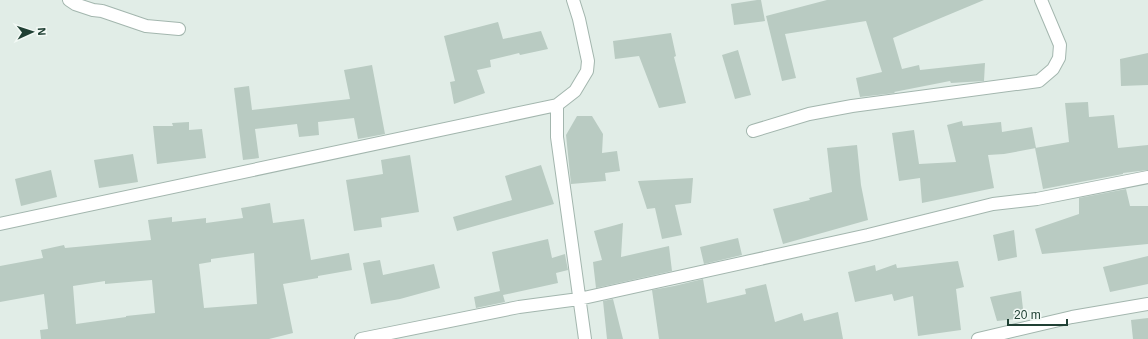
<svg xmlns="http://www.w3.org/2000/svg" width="1148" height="339" font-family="Helvetica,sans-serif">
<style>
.building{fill:#b9cbc2;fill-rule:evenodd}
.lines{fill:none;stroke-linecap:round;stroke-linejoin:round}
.minor-casing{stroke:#a3b6ae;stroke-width:14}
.minor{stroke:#fff;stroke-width:12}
</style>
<rect width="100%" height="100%" fill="#e1ede7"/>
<path class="building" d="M 757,0 L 761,0 L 765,21 L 734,25 L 731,4 Z
M 827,0 L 984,0 L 893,38 L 902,69 L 919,65 L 920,70 L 985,63 L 984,81 L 951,83 L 950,81 L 894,92 L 895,93 L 860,97 L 856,78 L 882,72 L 866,21 L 785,34 L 796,78 L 782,81 L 766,16 Z
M 498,22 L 503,39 L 541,31 L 548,49 L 520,55 L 519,53 L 490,60 L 491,67 L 477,70 L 485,93 L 454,104 L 450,82 L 455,81 L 444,36 Z
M 671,33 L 676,56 L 674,57 L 686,103 L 659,108 L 639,56 L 615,59 L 613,41 Z
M 738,50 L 751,95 L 735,99 L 722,55 Z
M 1148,53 L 1148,85 L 1121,86 L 1120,59 Z
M 372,65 L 385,134 L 358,139 L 354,118 L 318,122 L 319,135 L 299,137 L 297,124 L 255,129 L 259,158 L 243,160 L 234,88 L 249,86 L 252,110 L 350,99 L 344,70 Z
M 1088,102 L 1089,117 L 1114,115 L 1118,148 L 1148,145 L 1148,170 L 1123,173 L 1123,174 L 1043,189 L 1035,148 L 1069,142 L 1065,103 Z
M 577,116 L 592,116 L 603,134 L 602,153 L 617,151 L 620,171 L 605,173 L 606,181 L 571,184 L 566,135 Z
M 962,121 L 963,126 L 1001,122 L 1002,132 L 1032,127 L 1036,148 L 1004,154 L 988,155 L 994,188 L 922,203 L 920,178 L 899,181 L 892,133 L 914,130 L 919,164 L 956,162 L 947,125 Z
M 189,122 L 189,130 L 202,129 L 206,158 L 157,164 L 153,126 L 173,126 L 172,123 Z
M 857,145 L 861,185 L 868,220 L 783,244 L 773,209 L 810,200 L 809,198 L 832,192 L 827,148 Z
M 133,154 L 138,182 L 99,188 L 94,160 Z
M 410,155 L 419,212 L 381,218 L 382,227 L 354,231 L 346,180 L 383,174 L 381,160 Z
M 541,165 L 554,204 L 457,231 L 453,217 L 512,200 L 505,176 Z
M 51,170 L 57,197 L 21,206 L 15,179 Z
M 693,178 L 691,203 L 675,205 L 682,235 L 662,239 L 655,208 L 647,209 L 638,181 Z
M 1126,189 L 1130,206 L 1148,206 L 1148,244 L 1042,254 L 1035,229 L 1079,214 L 1079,198 Z
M 270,203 L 273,223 L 304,219 L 311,260 L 349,253 L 352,270 L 318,276 L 318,278 L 283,284 L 293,333 L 269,339 L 41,339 L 40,330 L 48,329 L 44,294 L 0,302 L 0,266 L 43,258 L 41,250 L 64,245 L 65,248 L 151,240 L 148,220 L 172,217 L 172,222 L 206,218 L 206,223 L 243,218 L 241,208 ZM 254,253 L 257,304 L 204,308 L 199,264 L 211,262 L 211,259 ZM 152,280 L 155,313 L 126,316 L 126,317 L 76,324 L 73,286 L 105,281 L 105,284 Z
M 623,223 L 621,257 L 669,246 L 672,271 L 596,288 L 593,262 L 602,260 L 594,231 Z
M 1014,230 L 1017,257 L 998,261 L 993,235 Z
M 738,238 L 742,255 L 704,264 L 700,247 Z
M 548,239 L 552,258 L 565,254 L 566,260 L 568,270 L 556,273 L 558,283 L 503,295 L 505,302 L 476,308 L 474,297 L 500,291 L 492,252 Z
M 1148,256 L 1148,284 L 1110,292 L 1103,267 Z
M 380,260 L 383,275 L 434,264 L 440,288 L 400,299 L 371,304 L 363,263 Z
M 958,261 L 964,287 L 956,289 L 961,330 L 918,336 L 913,296 L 894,301 L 892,294 L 855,302 L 848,272 L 875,265 L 876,271 L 896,264 L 897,268 Z
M 703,279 L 707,303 L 746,294 L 745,289 L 766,284 L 775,322 L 802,313 L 804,321 L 838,312 L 843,339 L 659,339 L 652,290 L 674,286 Z
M 1021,291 L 1024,318 L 997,321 L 990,297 Z
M 613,299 L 623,339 L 607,339 L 603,301 Z
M 1148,318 L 1148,339 L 1133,339 L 1131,320 Z"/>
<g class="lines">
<g class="minor-casing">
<path id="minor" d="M 69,0 L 75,4 L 93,10 L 102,11 L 146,26 L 179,29
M 573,0 L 579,19 L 588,61 L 587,71 L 575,91 L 557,105 L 557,137 L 585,339
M 753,131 L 809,114 L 852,106 L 1039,81 L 1053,69 L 1059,58 L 1060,45 L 1041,0
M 0,224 L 557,105
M 361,339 L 519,307 L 579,299 L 868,235 L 993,204 L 1037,199 L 1148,177
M 978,339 L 1072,317 L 1148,304"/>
</g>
<use href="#minor" class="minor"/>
</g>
<g transform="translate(32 32) rotate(87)" stroke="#f2f9f5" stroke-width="3" paint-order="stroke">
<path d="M0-3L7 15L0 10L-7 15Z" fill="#204034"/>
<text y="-6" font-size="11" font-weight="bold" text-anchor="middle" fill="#204034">N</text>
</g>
<path d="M1008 319v6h59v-6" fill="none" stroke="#204034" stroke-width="2"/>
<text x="1014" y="319" font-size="12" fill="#204034" stroke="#f2f9f5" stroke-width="3" paint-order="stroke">20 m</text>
</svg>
